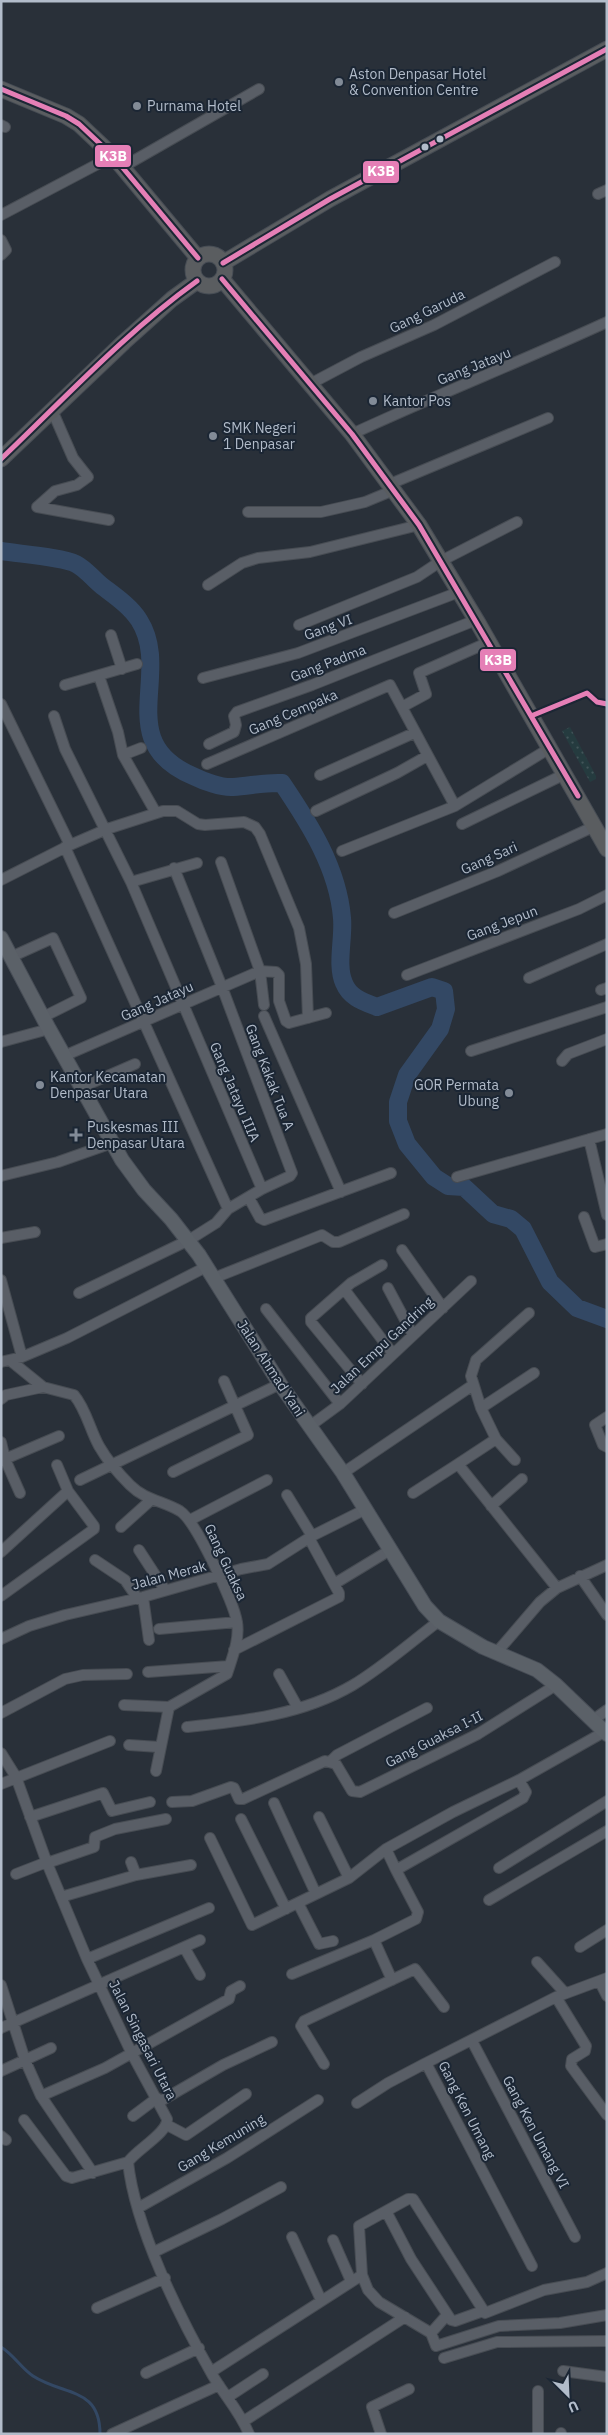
<svg xmlns="http://www.w3.org/2000/svg" width="608" height="2435" font-family="'IBM Plex Sans',sans-serif">
<style>
.grass{fill:url(#grass-dots)}
.lines{fill:none;stroke-linecap:round;stroke-linejoin:round}
.stream{stroke:#334864;stroke-width:3}
.river{stroke:#334864;stroke-width:18}
.minor-casing{stroke:#474c53;stroke-width:12}
.major-casing{stroke:#464c55;stroke-width:16}
.highway-casing{stroke:#464c54;stroke-width:17}
.minor{stroke:#595e66;stroke-width:10}
.major{stroke:#5b6168;stroke-width:14}
.highway{stroke:#5a5d60;stroke-width:15}
.bus-1-casing{stroke:#1b2634;stroke-width:9}
.bus-1{stroke:#e57fb6;stroke-width:5}
.poi-dot{fill:#828b97;stroke:#1b2634;stroke-width:2}
.bus-dot{fill:#b2bcca;stroke:#1b2634;stroke-width:2}
.labels{text-anchor:middle;stroke-width:4;stroke-linejoin:round;paint-order:stroke}
.poi-label{font-size:14px;fill:#b2bcca;stroke:#1b2634;text-anchor:start}
.street-label{font-size:14px;fill:#b2bcca;stroke:#1b2634}
.line-badge{stroke:#1b2634;stroke-width:2}
.badge-label{font-size:14px;text-anchor:middle;font-weight:bold;fill:#fff}
</style>
<defs>
<pattern id="grass-dots" width="8" height="8" patternUnits="userSpaceOnUse" patternTransform="scale(1.25)"><rect width="8" height="8" fill="#253b3f"/><path d="M2 2h.1M6 6h.1" fill="none" stroke="#425559" stroke-width="1.8" stroke-linecap="round"/></pattern>
</defs>
<rect width="100%" height="100%" fill="#293039"/>
<path class="grass" d="M 570,727 L 596,776 L 596,779 L 590,782 L 562,731 Z"/>
<g class="lines">
<path class="stream" d="M 1,2347 C 14,2355 21,2368 33,2376 C 64,2396 100,2387 100,2434"/>
<path class="river" d="M 1,551 C 19,554 62,557 76,564 C 86,569 94,580 102,586 C 115,596 130,606 139,620 C 173,673 112,742 193,776 C 203,781 222,788 233,787 C 250,786 265,782 282,783 C 309,823 338,868 342,918 C 344,938 336,965 344,983 C 350,998 364,1002 377,1007 L 432,987 L 444,991 L 446,1009 L 440,1029 L 407,1075 L 398,1102 L 398,1121 L 407,1144 L 434,1177 L 448,1186 L 464,1187 L 493,1214 L 511,1219 L 523,1229 L 550,1282 L 577,1308 L 607,1319"/>
<g class="minor-casing">
<path id="minor" d="M 1,125 L 5,127
M 121,168 L 259,89
M 598,194 L 607,190
M 1,215 L 113,156
M 1,240 L 6,250 L 1,255
M 310,384 L 361,357 L 434,325 L 555,262
M 52,410 L 73,458 L 88,477 L 77,485 L 55,491 L 37,507 L 109,520
M 352,434 C 436,395 522,361 607,322
M 390,484 L 548,418
M 248,512 L 321,512 L 365,502 L 394,490
M 208,585 L 242,563 L 258,558 L 310,552 L 419,525
M 299,625 L 417,577 L 441,561 L 517,522
M 111,635 L 122,669
M 99,676 L 118,732 L 123,755 L 156,813
M 203,678 L 298,653 L 459,592
M 65,685 L 137,664
M 1,704 L 70,845
M 402,707 L 426,694 L 419,673 L 489,642
M 54,716 L 65,749 L 131,882 L 262,1189
M 209,744 L 234,732 L 236,725 L 234,716 L 237,712 L 312,685 L 476,620
M 123,755 L 141,748
M 207,764 L 390,685 L 455,806
M 320,775 L 414,733
M 316,811 L 397,773 L 427,756
M 462,824 L 565,774
M 65,847 L 228,1209
M 342,851 L 455,806 L 550,748
M 221,862 L 260,971 L 276,972 L 279,975 L 279,1001 L 286,1021 L 289,1023 L 326,1013
M 1,880 L 70,845 L 107,829 L 163,811 L 177,811 L 198,824 L 205,825 L 244,822 L 255,827 L 260,834 L 299,928 L 306,964 L 308,1018
M 131,882 L 197,863
M 394,913 L 498,871 L 595,826
M 11,957 L 53,938 L 81,998 L 43,1017
M 407,975 L 579,909 L 607,895
M 529,978 L 607,944
M 601,990 L 607,988
M 264,1016 L 341,1192
M 1,1042 L 49,1029
M 471,1051 L 607,1007
M 64,1056 L 260,971 L 264,1005
M 562,1061 L 568,1054 L 607,1039
M 82,1087 L 135,1064
M 589,1139 L 607,1215
M 1,1176 L 58,1162 L 112,1143
M 457,1177 L 607,1134
M 249,1198 L 260,1218 L 264,1220 L 391,1173
M 584,1217 L 595,1247 L 607,1244
M 1,1238 L 35,1232
M 402,1250 L 443,1308
M 214,1278 L 322,1235 L 333,1242 L 339,1242 L 404,1214
M 1,1280 L 22,1357
M 388,1288 L 413,1335
M 344,1289 L 393,1354
M 79,1293 L 189,1240 L 216,1223 L 228,1209 L 262,1189 L 290,1176 L 292,1173 L 222,987 L 174,868
M 266,1309 L 340,1404
M 11,1361 L 43,1387 L 74,1395 C 86,1409 90,1430 99,1446 C 107,1460 119,1474 130,1485 C 145,1500 163,1501 180,1511 C 196,1521 234,1603 237,1622 C 240,1639 232,1658 227,1674 L 169,1707 L 156,1771
M 1,1362 L 22,1357 L 67,1338 L 206,1267
M 362,1384 L 311,1322 L 311,1318 L 351,1283 L 382,1265
M 1,1399 L 6,1395 L 43,1387
M 481,1408 L 534,1373
M 607,1417 L 595,1425 L 603,1445 L 607,1447
M 310,1426 L 340,1404 L 471,1281
M 496,1439 L 458,1464 L 557,1588
M 1,1442 L 5,1459 L 1,1461
M 515,1460 L 496,1439 L 481,1408 L 471,1376 L 476,1360 L 529,1313
M 173,1472 L 248,1435 L 224,1381
M 343,1473 L 473,1385
M 80,1480 L 280,1384
M 20,1493 L 5,1459 L 59,1436
M 413,1493 L 458,1464
M 287,1495 L 312,1536
M 491,1506 L 522,1479
M 190,1520 L 267,1480
M 121,1527 L 151,1500
M 139,1550 L 165,1590
M 1,1552 L 68,1491
M 95,1560 L 125,1580 L 138,1599
M 580,1576 L 607,1615
M 334,1584 L 390,1550
M 1,1596 L 94,1529 L 94,1526 L 68,1491 L 57,1465
M 143,1597 L 149,1640
M 159,1629 L 237,1622
M 1,1639 L 29,1626 L 65,1615 L 143,1597 L 241,1569 L 268,1564 L 312,1536 L 364,1510
M 234,1650 L 339,1597 L 339,1593 L 309,1538
M 497,1652 L 540,1602 L 557,1588 L 607,1565
M 148,1672 L 229,1666
M 279,1674 L 298,1708
M 124,1705 L 169,1707
M 1,1713 L 65,1679 L 83,1675 L 127,1674
M 593,1720 L 607,1710
M 187,1727 C 244,1721 302,1715 353,1685 C 383,1667 411,1642 439,1621
M 129,1745 L 159,1747
M 1,1753 L 16,1777 L 47,1863 L 87,1959 L 132,2054 L 167,2119 C 168,2133 137,2149 128,2162 C 135,2228 180,2318 213,2376 C 225,2396 240,2412 249,2434
M 331,1761 L 337,1755 L 427,1708
M 1,1784 L 110,1741
M 172,1802 L 192,1801 L 231,1787 L 234,1788 L 239,1799 L 243,1799 L 325,1761 L 336,1764 L 352,1791 L 360,1792 L 478,1734 L 556,1685
M 274,1803 L 316,1894
M 30,1817 L 103,1793 L 112,1811 L 150,1802
M 319,1817 L 349,1878
M 241,1819 L 286,1909
M 210,1838 L 252,1925 L 349,1878 L 386,1849 L 453,1812 L 519,1780 L 604,1732
M 386,1849 L 396,1870 L 523,1798 L 526,1792 L 519,1780
M 131,1862 L 136,1875
M 47,1863 L 94,1847 L 95,1837 L 115,1829 L 166,1819
M 499,1868 L 607,1801
M 16,1874 L 47,1862
M 61,1897 L 136,1875 L 191,1865
M 489,1900 L 607,1831
M 298,1903 L 319,1944 L 333,1941
M 374,1940 L 392,1980
M 184,1947 L 200,1975
M 580,1947 L 607,1930
M 87,1959 L 209,1908
M 537,1962 L 565,1993
M 292,1974 L 374,1940 L 416,1919 L 418,1912 L 396,1870
M 600,1982 L 607,1996
M 1,1985 L 25,2060 L 1,2071
M 556,1997 L 586,2046 L 585,2051 L 572,2059 L 571,2066 L 607,2115
M 1,2028 L 200,1940
M 472,2041 L 575,2237
M 51,2048 L 25,2060 L 41,2096 L 93,2173
M 324,2064 L 301,2026 L 304,2021 L 415,1969 L 444,2007
M 41,2096 L 105,2068 L 229,1999 L 231,1991 L 240,1986
M 159,2102 L 223,2065 L 272,2042
M 357,2103 L 388,2083 L 426,2063
M 133,2116 L 157,2098
M 24,2120 L 66,2176 L 72,2178 L 128,2162
M 167,2125 L 186,2135 L 246,2094
M 1,2136 L 6,2140
M 138,2208 L 227,2158 L 318,2100
M 386,2211 L 411,2259 L 451,2320 L 455,2321 L 483,2311
M 292,2237 L 321,2300
M 333,2240 L 351,2281
M 154,2252 L 222,2219 L 281,2187
M 532,2266 L 426,2063 L 556,1997 L 607,1978
M 97,2308 L 165,2278
M 447,2315 L 431,2333 L 379,2302 L 368,2290 L 362,2275 L 359,2226 L 408,2199 L 413,2199 L 485,2313 L 544,2290 L 587,2282 L 607,2273
M 431,2333 L 436,2346 L 499,2326 L 560,2323 L 607,2315
M 444,2358 L 497,2342 L 607,2341
M 563,2371 L 607,2377
M 211,2372 L 362,2275
M 146,2373 L 199,2348
M 538,2391 L 538,2434
M 228,2397 L 263,2374
M 244,2421 L 405,2317
M 561,2433 L 561,2434
M 112,2434 L 219,2385
M 381,2434 L 372,2407 L 409,2389"/>
</g>
<g class="major-casing">
<path id="major" d="M 1,938 L 49,1029 L 122,1160 L 144,1190 L 171,1219 L 199,1255 L 280,1384 L 343,1473 L 425,1606 L 439,1621 L 483,1647 L 537,1670 L 556,1685 L 607,1734"/>
</g>
<g class="highway-casing">
<path id="highway" d="M 1,89 L 66,116 L 79,124 L 113,156 L 198,258
M193 270a16 16 0 1 1 32 0a16 16 0 1 1-32 0Z
M 223,263 L 330,199 L 607,49
M 222,279 L 352,434 L 419,525 L 478,623 L 607,849
M 1,459 L 124,342 L 172,299 L 197,281"/>
</g>
<use href="#minor" class="minor"/>
<use href="#major" class="major"/>
<use href="#highway" class="highway"/>
<g class="bus-1-casing">
<path id="bus-1" d="M 1,89 L 66,116 L 79,124 L 113,156 L 198,258
M 223,263 L 330,199 L 607,49
M 222,279 L 352,434 L 419,525 L 578,796
M 1,459 C 65,398 126,332 197,281
M 531,716 L 587,693 L 597,702 L 607,704"/>
</g>
<use href="#bus-1" class="bus-1"/>
</g>
<g class="poi-dot">
<circle cx="339" cy="82" r="5"/>
<circle cx="137" cy="106" r="5"/>
<circle cx="373" cy="401" r="5"/>
<circle cx="213" cy="436" r="5"/>
<circle cx="40" cy="1085" r="5"/>
<circle cx="509" cy="1093" r="5"/>
<path d="M73.5 1127.5h5v5h5v5h-5v5h-5v-5h-5v-5h5z"/>
</g>
<g class="bus-dot">
<circle cx="440" cy="139" r="4.5"/>
<circle cx="425" cy="147" r="4.5"/>
</g>
<g class="labels">
<g class="poi-label">
<text x="349" y="79">Aston Denpasar Hotel<tspan x="349" dy="16">&amp; Convention Centre</tspan></text>
<text x="147" y="111">Purnama Hotel</text>
<text x="383" y="406">Kantor Pos</text>
<text x="223" y="433">SMK Negeri<tspan x="223" dy="16">1 Denpasar</tspan></text>
<text x="50" y="1082">Kantor Kecamatan<tspan x="50" dy="16">Denpasar Utara</tspan></text>
<text x="499" y="1090" text-anchor="end">GOR Permata<tspan x="499" dy="16">Ubung</tspan></text>
<text x="87" y="1132">Puskesmas III<tspan x="87" dy="16">Denpasar Utara</tspan></text>
</g>
<g class="street-label">
<text transform="translate(427 311) rotate(-26)" y="5">Gang Garuda</text>
<text transform="translate(474 366) rotate(-22)" y="5">Gang Jatayu</text>
<text transform="translate(328 627) rotate(-20)" y="5">Gang VI</text>
<text transform="translate(328 663) rotate(-21)" y="5">Gang Padma</text>
<text transform="translate(293 712) rotate(-23)" y="5">Gang Cempaka</text>
<text transform="translate(489 858) rotate(-24)" y="5">Gang Sari</text>
<text transform="translate(502 923) rotate(-21)" y="5">Gang Jepun</text>
<text transform="translate(157 1001) rotate(-24)" y="5">Gang Jatayu</text>
<text transform="translate(270 1077) rotate(69)" y="5">Gang Kakak Tua A</text>
<text transform="translate(235 1092) rotate(67)" y="5">Gang Jatayu IIIA</text>
<text transform="translate(382 1345) rotate(-43)" y="5">Jalan Empu Gandring</text>
<text transform="translate(271 1368) rotate(57)" y="5">Jalan Ahmad Yani</text>
<text transform="translate(226 1562) rotate(65)" y="5">Gang Guaksa</text>
<text transform="translate(169 1575) rotate(-15)" y="5">Jalan Merak</text>
<text transform="translate(434 1739) rotate(-27)" y="5">Gang Guaksa I-II</text>
<text transform="translate(143 2040) rotate(63)" y="5">Jalan Singasari Utara</text>
<text transform="translate(467 2110) rotate(63)" y="5">Gang Ken Umang</text>
<text transform="translate(536 2132) rotate(62)" y="5">Gang Ken Umang VI</text>
<text transform="translate(221 2143) rotate(-31)" y="5">Gang Kemuning</text>
</g>
</g>
<g class="line-badge">
<rect x="94" y="144" width="38" height="24" rx="5" fill="#e57fb6"/>
<rect x="362" y="160" width="38" height="24" rx="5" fill="#e57fb6"/>
<rect x="479" y="648" width="38" height="24" rx="5" fill="#e57fb6"/>
</g>
<g class="badge-label">
<text x="113" y="161">K3B</text>
<text x="381" y="176">K3B</text>
<text x="498" y="665">K3B</text>
</g>
<rect width="608" height="2435" fill="none" stroke="#b2bcca" stroke-width="5"/>
<g transform="translate(568 2395) rotate(156)" stroke="#1b2634" stroke-width="4" paint-order="stroke">
<path d="M0-4L9 19L0 12L-9 19Z" fill="#b2bcca"/>
<text y="-8" font-size="14" font-weight="bold" text-anchor="middle" fill="#b2bcca">U</text>
</g>
</svg>
